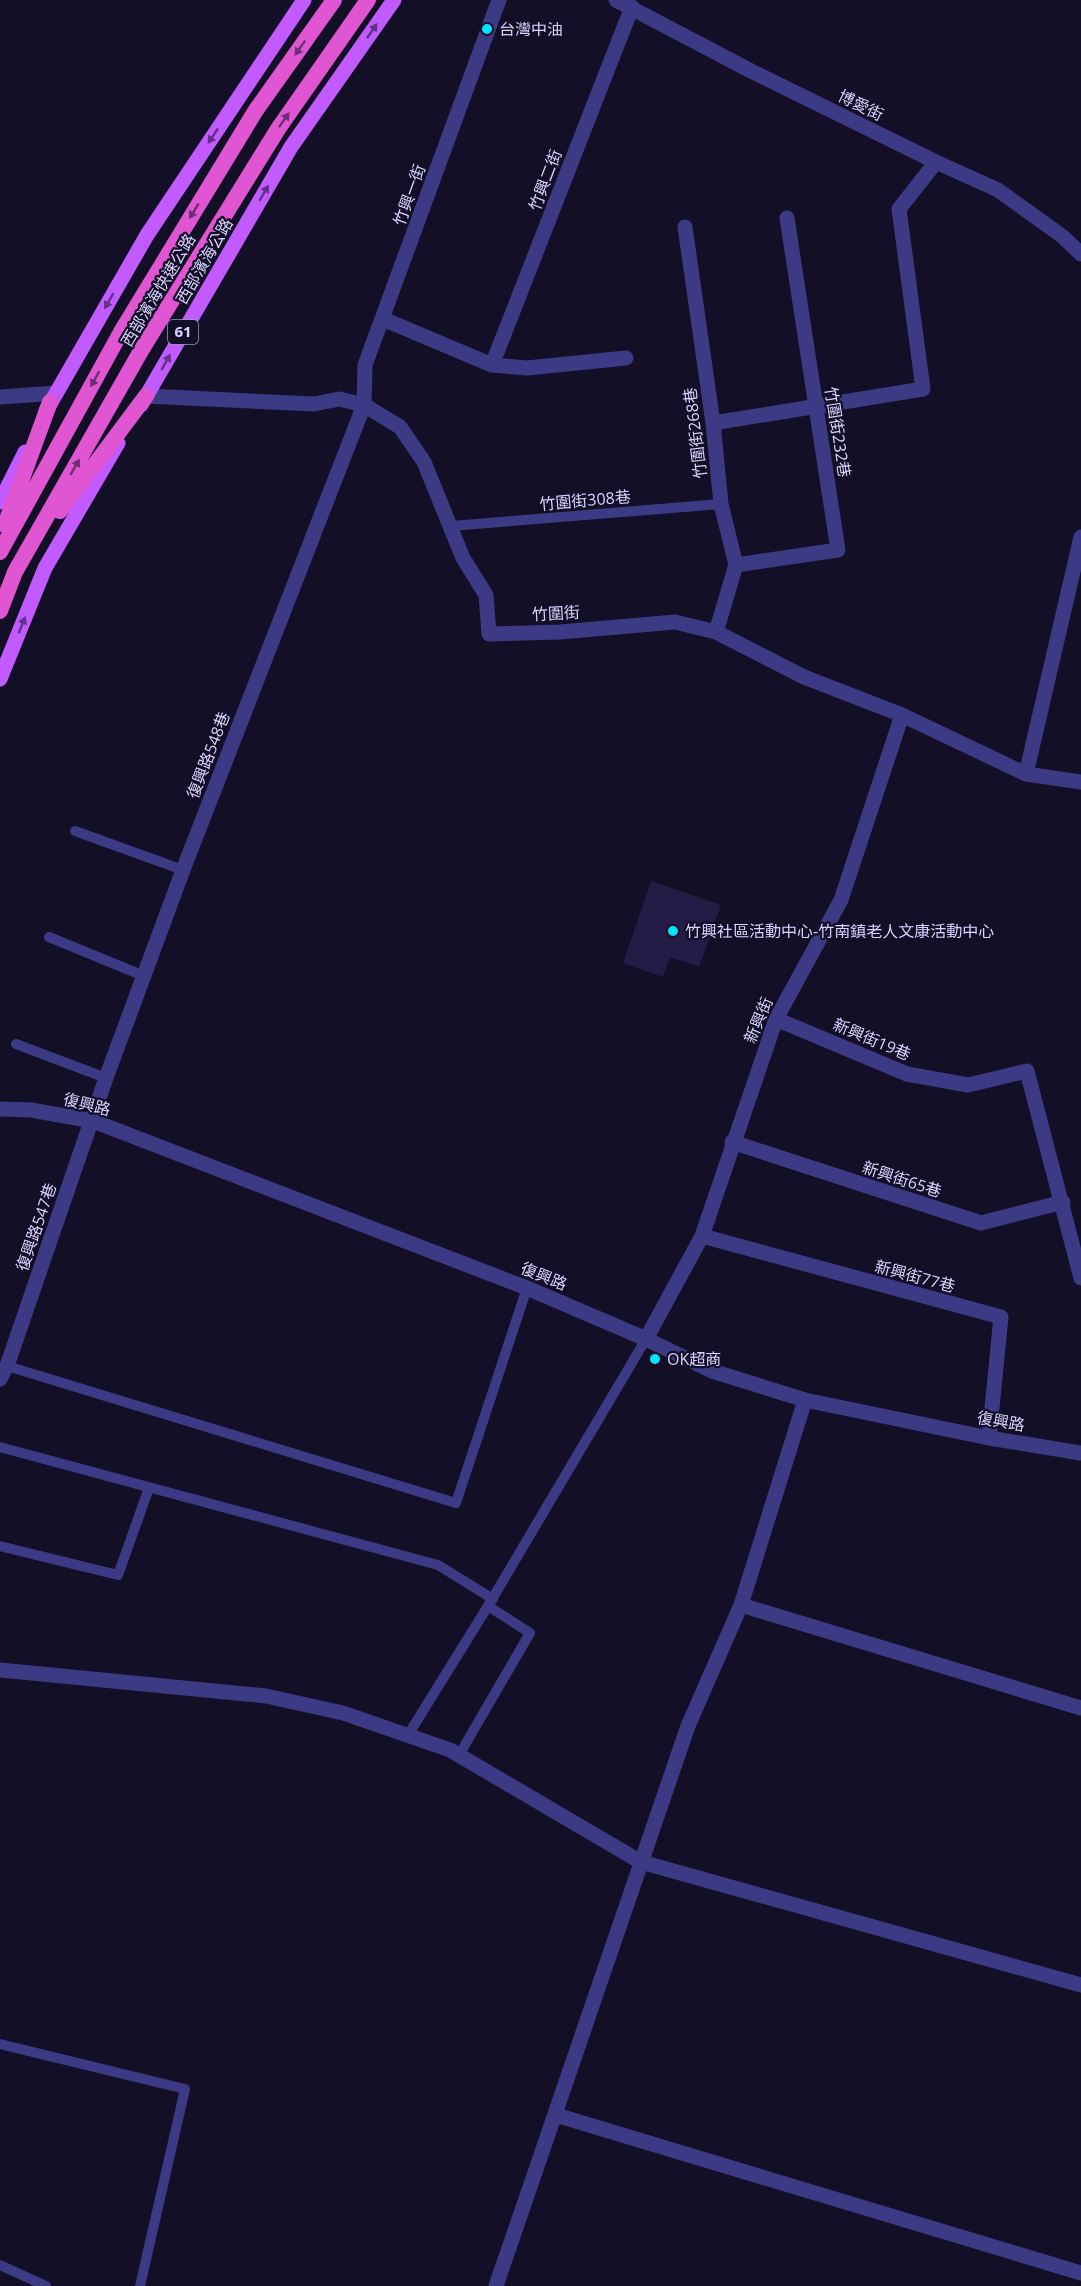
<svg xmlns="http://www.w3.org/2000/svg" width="1081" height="2286" font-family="'Open Sans','Noto Sans TC',sans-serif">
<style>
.building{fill:#241b47}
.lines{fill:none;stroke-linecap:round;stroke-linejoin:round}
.service{stroke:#3d3a85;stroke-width:10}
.minor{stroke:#3d3a85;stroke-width:15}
.tertiary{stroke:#3d3a85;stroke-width:15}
.primary{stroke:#c25bff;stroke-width:15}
.trunk{stroke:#e055d1;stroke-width:16}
.oneway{fill:#623188}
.oneway2{fill:#6f2e73}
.poi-dot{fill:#00e5ff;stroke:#130f26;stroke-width:2}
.labels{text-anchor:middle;stroke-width:4.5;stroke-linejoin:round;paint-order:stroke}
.shield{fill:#130f26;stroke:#9e99be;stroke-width:1.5}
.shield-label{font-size:15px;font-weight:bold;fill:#d9d4ff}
.poi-label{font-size:16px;fill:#d9d4ff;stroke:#130f26;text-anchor:start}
.street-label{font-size:16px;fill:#d9d4ff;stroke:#130f26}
</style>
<rect width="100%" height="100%" fill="#130f26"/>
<path class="building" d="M 651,881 L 721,905 L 699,967 L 670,957 L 663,977 L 623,963 Z"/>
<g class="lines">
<path class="service" d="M 451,526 L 721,504
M 75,831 L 183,870
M 49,937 L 144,976
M 16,1044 L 106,1078
M 7,1366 L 456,1503 L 527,1288
M 0,1447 L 438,1565 L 493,1599
M 0,1546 L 118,1575 L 149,1488
M 408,1735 L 488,1606 L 646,1339
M 459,1755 L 530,1633 L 488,1606
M 0,2044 L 185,2089 L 140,2286
M 0,2265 L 46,2286"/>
<path class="minor" d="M 685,227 L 713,423 L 721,504 L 736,565 L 716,632
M 383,319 L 492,365 L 527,368 L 626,358
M 492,365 L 632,7
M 146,396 L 314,404 L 339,399 L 364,405 L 400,427 L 424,462 L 463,558 L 486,595 L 489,634 L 560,632 L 675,622 L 716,632 L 804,677 L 902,715 L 1026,774 L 1081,782
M 0,397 L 56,393
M 713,423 L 923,389 L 899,209 L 936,162
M 736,565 L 838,550 L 787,218
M 1026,774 L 1081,537
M 776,1019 L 907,1074 L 968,1085 L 1027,1071 L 1081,1278
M 0,1109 L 31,1110 L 93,1121 L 527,1288 L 646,1339 L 712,1371 L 805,1400 L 989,1438 L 1081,1453
M 732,1142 L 981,1223 L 1063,1202
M 702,1236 L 1001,1317 L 989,1438
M 646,1339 L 702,1236 L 776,1019 L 841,900 L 902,715
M 0,1379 L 7,1366 L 106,1078 L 183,870 L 364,405 L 365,365 L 499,0
M 741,1605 L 1081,1708
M 0,1670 L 266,1696 L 343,1713 L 450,1750 L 641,1862 L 1081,1985
M 556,2115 L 1081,2273
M 496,2286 L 688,1726 L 741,1605 L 805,1400"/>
<path class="tertiary" d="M 616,0 L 751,71 L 936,162 L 998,190 L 1062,236 L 1081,254"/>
<path class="primary" d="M 141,405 L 291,147 L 394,0
M 46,411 L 147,235 L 304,0
M 0,502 L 25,452
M 0,679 L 45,568 L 118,443"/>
<path class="trunk" d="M 60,511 L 146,396
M 5,525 L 50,402
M 0,552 L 121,332 L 256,110 L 334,0
M 0,611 L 15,572 L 142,349 L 278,129 L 368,0"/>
</g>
<defs><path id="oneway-solid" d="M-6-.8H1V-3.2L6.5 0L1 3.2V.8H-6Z" transform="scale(1.5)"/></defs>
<g class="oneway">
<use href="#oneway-solid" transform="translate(372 31) rotate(-55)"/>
<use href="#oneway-solid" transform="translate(213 136) rotate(124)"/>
<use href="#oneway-solid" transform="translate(264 193) rotate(-60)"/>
<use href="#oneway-solid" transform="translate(109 301) rotate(120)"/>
<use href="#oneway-solid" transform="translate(166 362) rotate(-60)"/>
<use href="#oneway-solid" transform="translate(22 625) rotate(-68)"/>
</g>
<g class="oneway2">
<use href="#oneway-solid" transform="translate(300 48) rotate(125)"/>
<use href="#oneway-solid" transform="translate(284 120) rotate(-55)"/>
<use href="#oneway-solid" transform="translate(194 211) rotate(121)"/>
<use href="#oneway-solid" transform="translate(95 379) rotate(119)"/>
<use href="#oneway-solid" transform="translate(75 467) rotate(-60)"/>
</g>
<g class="poi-dot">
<circle cx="487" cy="29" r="6"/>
<circle cx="673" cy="931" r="6"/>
<circle cx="655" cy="1359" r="6"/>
</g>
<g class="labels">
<rect class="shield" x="168" y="320" width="30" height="24" rx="4.5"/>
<g class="shield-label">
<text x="183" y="337">61</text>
</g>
<g class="poi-label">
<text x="499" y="35">台灣中油</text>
<text x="685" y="937">竹興社區活動中心-竹南鎮老人文康活動中心</text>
<text x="667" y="1365">OK超商</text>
</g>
<g class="street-label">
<text transform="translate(861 105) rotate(26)" y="6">博愛街</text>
<text transform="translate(545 180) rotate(-69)" y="6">竹興二街</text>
<text transform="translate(409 195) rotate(-70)" y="6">竹興一街</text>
<text transform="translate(204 261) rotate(-60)" y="6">西部濱海公路</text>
<text transform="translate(158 290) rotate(-59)" y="6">西部濱海快速公路</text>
<text transform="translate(838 432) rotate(81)" y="6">竹圍街232巷</text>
<text transform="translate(695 433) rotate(-97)" y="6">竹圍街268巷</text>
<text transform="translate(585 500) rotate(-5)" y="6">竹圍街308巷</text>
<text transform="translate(556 613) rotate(-3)" y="6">竹圍街</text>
<text transform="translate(208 755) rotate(-69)" y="6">復興路548巷</text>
<text transform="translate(758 1020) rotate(-67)" y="6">新興街</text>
<text transform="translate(872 1039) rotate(23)" y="6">新興街19巷</text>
<text transform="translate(87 1104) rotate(14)" y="6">復興路</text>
<text transform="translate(902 1179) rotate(18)" y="6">新興街65巷</text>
<text transform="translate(36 1227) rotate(-71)" y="6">復興路547巷</text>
<text transform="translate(544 1276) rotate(22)" y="6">復興路</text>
<text transform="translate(915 1276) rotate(15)" y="6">新興街77巷</text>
<text transform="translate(1001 1421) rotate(10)" y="6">復興路</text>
</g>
</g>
</svg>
